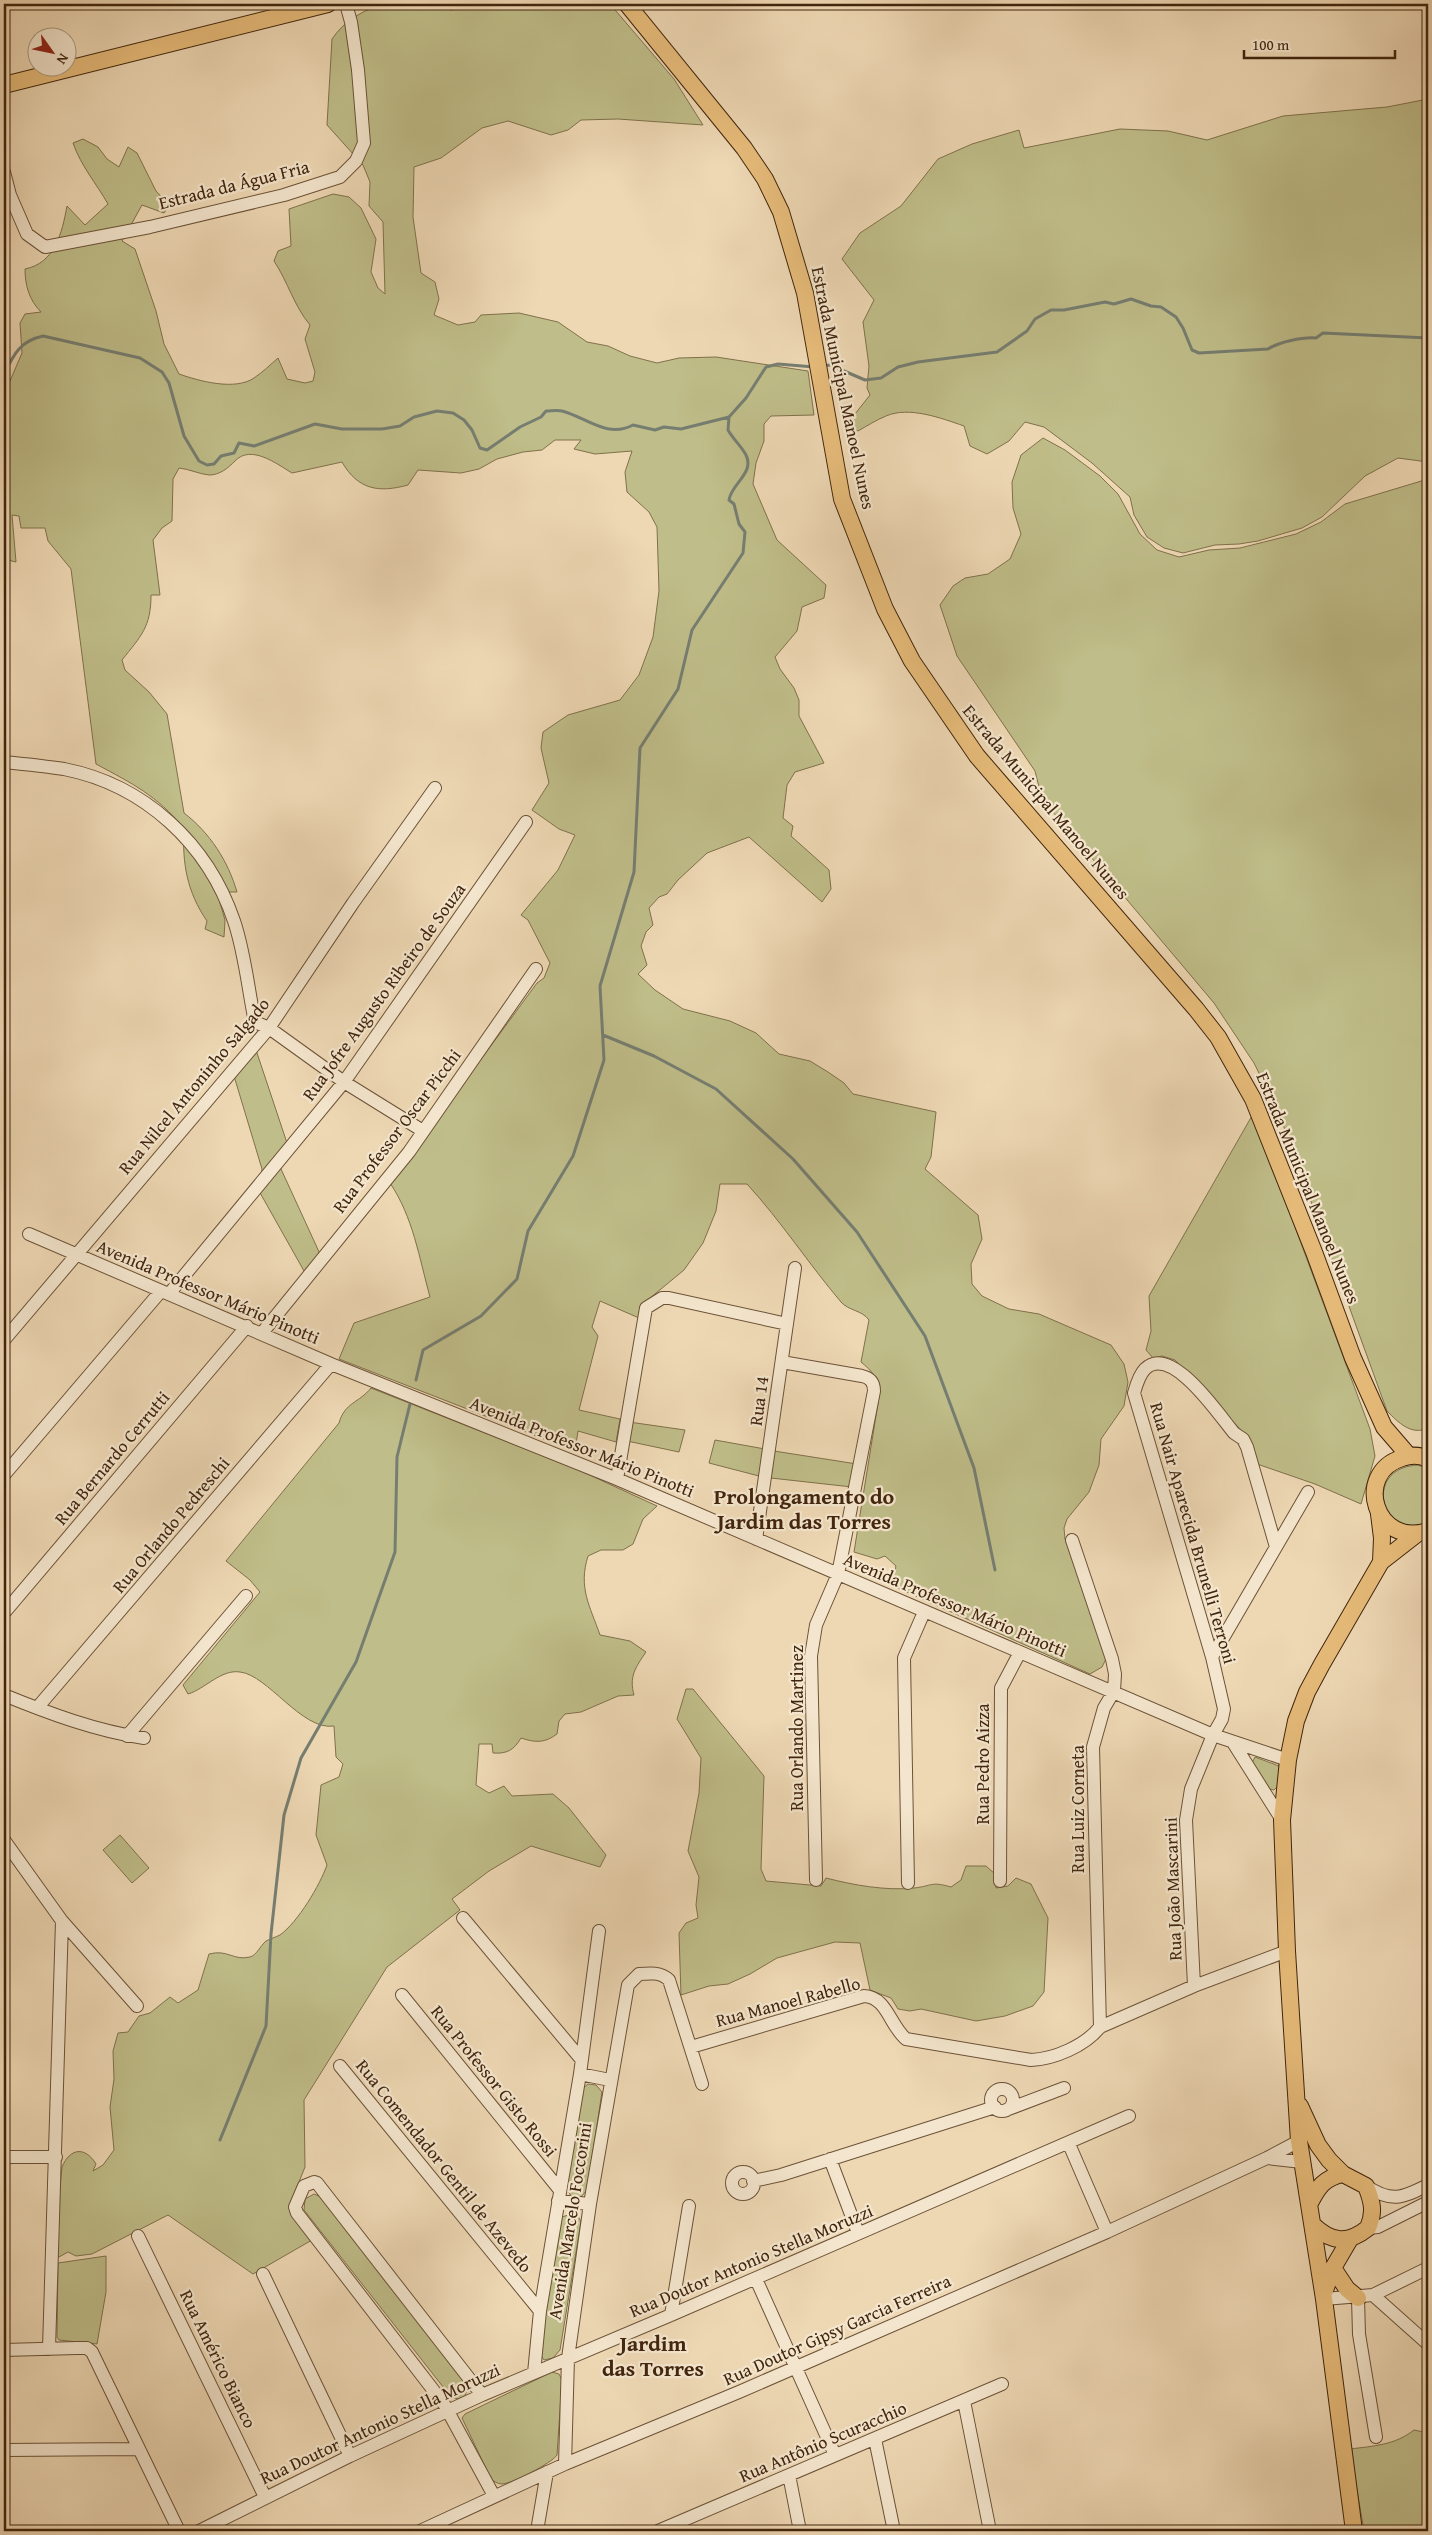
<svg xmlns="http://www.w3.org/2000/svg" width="1432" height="2535" font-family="'Gentium Book Plus',serif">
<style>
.green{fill:#bfbd89;stroke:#80714b}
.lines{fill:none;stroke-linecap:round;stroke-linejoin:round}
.stream{stroke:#767e71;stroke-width:3}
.minor-casing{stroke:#6c5237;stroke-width:14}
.major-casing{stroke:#41250d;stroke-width:18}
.minor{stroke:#f4e6ce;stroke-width:12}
.major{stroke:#e7bc7a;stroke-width:16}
.labels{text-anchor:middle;stroke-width:4.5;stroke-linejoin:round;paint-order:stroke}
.street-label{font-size:18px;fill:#41250d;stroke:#f4e6ce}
.district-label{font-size:22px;font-weight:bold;fill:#41250d;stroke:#f4e6ce}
</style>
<rect width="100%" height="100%" fill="#eed8b4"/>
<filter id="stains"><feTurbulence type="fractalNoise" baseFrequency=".004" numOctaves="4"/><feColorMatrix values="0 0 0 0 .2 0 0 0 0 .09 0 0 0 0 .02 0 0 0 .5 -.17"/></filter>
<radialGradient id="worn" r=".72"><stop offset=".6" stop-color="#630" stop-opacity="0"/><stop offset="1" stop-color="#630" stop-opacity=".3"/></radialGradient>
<path class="green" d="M 383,4 L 433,4 L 451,10 L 477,4 L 610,4 L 674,79 L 703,125 L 618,119 L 581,120 L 568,130 L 551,135 L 508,121 L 482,128 L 441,158 L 414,167 L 413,217 L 421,273 L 435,282 L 439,299 L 434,315 L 458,325 L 475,322 L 481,315 L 519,313 L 558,322 L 587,342 L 608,346 L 630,356 L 657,363 L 679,358 L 716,357 L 808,371 L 814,415 L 771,416 L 764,424 L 764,441 L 756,463 L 753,484 L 777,540 L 826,585 L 824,598 L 802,607 L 797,631 L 775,657 L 780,669 L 794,688 L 799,700 L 799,716 L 824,763 L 795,772 L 787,785 L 783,818 L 793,826 L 791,836 L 829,870 L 831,889 L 822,902 L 749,837 L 707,853 L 678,880 L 667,894 L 659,897 L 649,908 L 653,925 L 646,932 L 641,946 L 647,965 L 638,974 L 655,990 L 683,1009 L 730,1021 L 756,1033 L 779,1054 L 810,1061 L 828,1072 L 844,1083 L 853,1094 L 936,1112 L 931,1157 L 925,1169 L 978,1215 L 982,1239 L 971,1264 L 972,1284 L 982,1296 L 1009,1309 L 1039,1314 L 1111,1345 L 1124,1364 L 1128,1382 L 1124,1406 L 1101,1439 L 1099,1465 L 1089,1492 L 1067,1519 L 1064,1528 L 1065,1539 L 1104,1644 L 1106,1659 L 1102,1667 L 1090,1674 L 891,1585 L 896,1566 L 885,1556 L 877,1559 L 854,1552 L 880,1391 C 877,1377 872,1371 861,1362 L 869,1320 C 862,1310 849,1311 841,1302 C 808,1263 781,1221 747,1184 L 720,1184 L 716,1211 L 703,1243 L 684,1270 L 644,1303 L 639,1318 L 600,1301 L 592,1327 L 598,1336 L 579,1410 L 620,1419 L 616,1442 L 578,1431 L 575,1451 L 339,1359 L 354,1323 L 430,1297 C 419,1257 413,1217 390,1183 L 537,983 L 544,978 L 550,963 L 528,920 L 521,915 L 558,870 L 575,835 L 559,829 L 532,810 L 549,783 L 541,748 L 543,732 L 568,715 L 620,700 L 639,675 L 653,637 L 659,591 L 657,527 L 649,512 L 627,492 L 625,472 L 632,451 L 595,454 L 574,449 L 581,440 L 555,440 L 542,450 L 523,452 L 497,459 L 479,469 L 461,473 L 418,470 L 408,485 C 379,493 358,490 342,462 L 292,473 C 277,464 251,444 235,461 C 228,468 220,475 209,475 C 199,474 189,469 179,468 L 173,479 L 172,521 L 162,528 L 153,540 L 160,595 L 151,595 C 151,627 141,636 122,660 L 125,670 L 149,692 L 167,714 L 184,813 C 210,833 228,861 237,892 L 227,892 L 220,903 L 225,920 L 224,937 L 205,929 L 207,921 C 187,892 182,863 184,828 C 156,795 133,784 96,764 L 71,569 L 48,541 L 45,528 L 21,528 L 19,516 L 12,515 L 16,562 L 4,559 L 4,395 L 22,353 L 20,323 L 25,314 L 41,312 C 29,300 25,285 25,269 C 55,263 62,233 67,206 L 85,225 L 108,204 C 96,183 81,166 73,143 L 83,139 L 98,147 L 107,159 L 119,167 L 128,147 L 137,153 L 156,191 L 169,205 L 164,213 L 142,205 L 122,241 L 135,249 L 156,311 L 164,344 L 179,374 C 199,381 235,391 254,378 C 263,372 270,365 278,358 L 287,379 L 305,383 L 313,381 L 315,372 L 305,339 L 310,325 C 294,306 288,282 274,261 L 278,251 L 291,246 L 289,209 L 333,194 L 349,197 L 361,208 L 376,239 L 371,272 L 378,288 L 385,294 L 383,222 L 369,206 L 370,182 L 363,165 L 327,125 L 332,39 C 345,20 362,11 383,4 Z
M 1428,99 L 1428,462 L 1398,458 L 1365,476 L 1322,517 L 1302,528 L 1258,541 L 1239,544 L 1215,545 L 1183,553 L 1164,548 L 1147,537 L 1134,515 L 1130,497 L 1092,463 L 1044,427 L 1025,422 L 1009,441 L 987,454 L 970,446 L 964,426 C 941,418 909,406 886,416 C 876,420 867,426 858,431 L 847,424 L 870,395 L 867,388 L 869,366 L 863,322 L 874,300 L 842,259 L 860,233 L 901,206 L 938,159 L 972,144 L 1019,130 L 1024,148 L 1120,129 L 1168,131 L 1207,140 L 1283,116 L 1387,107 Z
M 1043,438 L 1065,450 L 1100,476 L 1118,494 L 1140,534 L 1157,550 L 1179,557 L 1209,550 L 1240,548 L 1296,534 L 1321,522 L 1345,504 L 1428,479 L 1428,1428 C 1411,1436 1398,1422 1387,1411 L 1280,1116 L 1254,1063 L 1214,1003 L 1042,799 L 1035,771 L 957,656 L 940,605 L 953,586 L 965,578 L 988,574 L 1010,559 L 1021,534 L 1013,508 L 1012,482 L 1021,455 Z
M 256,1050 L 288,1146 L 281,1169 L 320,1254 L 304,1271 L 259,1191 L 262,1169 L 234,1076 Z
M 1253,1114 L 1370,1429 L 1375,1456 L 1361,1504 L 1315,1484 L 1257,1464 L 1241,1430 L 1175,1360 L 1162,1356 L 1153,1358 L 1146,1350 L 1151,1331 L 1149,1296 Z
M 371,1388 L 581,1471 L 657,1506 L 643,1519 L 633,1544 L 623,1550 L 601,1550 L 588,1556 C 578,1588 590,1606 600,1635 L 630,1641 L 646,1652 C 635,1668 629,1677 634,1695 L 618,1696 L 581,1712 L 565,1714 L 559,1721 L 557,1734 C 545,1743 536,1743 521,1738 C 514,1750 507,1754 493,1753 L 492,1744 L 479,1744 L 476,1785 L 489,1793 L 504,1786 L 512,1796 L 553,1794 L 569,1808 L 606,1855 L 600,1867 L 531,1846 L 489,1871 L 452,1899 L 460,1910 L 387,1967 L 304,2100 L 305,2167 L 289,2207 L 312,2240 L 253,2274 L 168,2215 L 92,2254 L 76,2256 L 68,2252 L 59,2257 L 53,2255 L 62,2167 C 70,2148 85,2146 96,2164 L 93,2171 L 103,2165 L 114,2150 L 110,2107 L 114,2079 L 113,2051 L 118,2033 L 128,2032 L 139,2016 L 150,2013 L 170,1997 L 178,2003 L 198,1990 L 209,1954 C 228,1949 233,1961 250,1957 C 257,1955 260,1946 266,1941 C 270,1939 276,1937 280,1935 C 298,1922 320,1885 327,1865 L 316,1835 L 321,1785 L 339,1777 L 343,1764 L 336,1757 L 334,1726 C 302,1731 268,1675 240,1672 C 221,1669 205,1689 188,1694 L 183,1685 L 260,1592 L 250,1580 L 226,1561 L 339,1423 C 345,1402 359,1403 371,1388 Z
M 629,1422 L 685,1430 L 679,1452 L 627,1441 Z
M 715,1440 L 765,1449 L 759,1476 L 709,1463 Z
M 774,1451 L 857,1464 L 852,1487 L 771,1478 Z
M 1418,1465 L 1428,1469 L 1428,1522 C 1383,1544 1360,1468 1418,1465 Z
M 686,1689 L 693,1689 L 764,1776 L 761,1869 L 766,1881 L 821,1886 L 826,1878 C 853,1885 886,1891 914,1888 C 933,1886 930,1881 951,1887 L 961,1880 L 966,1866 L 986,1866 L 995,1874 L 996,1888 L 1008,1886 L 1016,1878 L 1031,1884 L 1048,1918 L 1044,1992 L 1033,2006 L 1005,2016 L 976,2021 L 921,2009 L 910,2011 L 898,2009 L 891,1998 L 870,1990 L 860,1943 L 835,1942 L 777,1958 L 750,1974 L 728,1984 L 709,1986 L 681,1995 L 679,1933 L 686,1923 L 698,1918 L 696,1905 L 699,1877 L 688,1851 L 699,1793 L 701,1758 L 677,1719 Z
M 1255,1757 L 1279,1766 L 1278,1786 L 1274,1790 L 1269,1789 L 1252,1763 Z
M 120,1835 L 149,1868 L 132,1883 L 103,1850 Z
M 588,2084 L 596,2085 L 602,2092 L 587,2190 L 581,2197 L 571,2196 L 566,2187 L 582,2089 Z
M 314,2194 L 321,2197 L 468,2387 L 465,2396 L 458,2399 L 451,2397 L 304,2210 L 305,2199 Z
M 571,2214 L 578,2216 L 581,2222 L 560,2350 L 553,2358 L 544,2360 L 539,2353 L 562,2217 Z
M 106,2256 L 106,2292 L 97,2344 L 59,2340 L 57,2337 L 58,2263 Z
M 552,2372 L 559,2374 L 562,2380 L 557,2455 C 552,2463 511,2484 502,2484 C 497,2484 494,2481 491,2479 L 462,2418 L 465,2414 Z
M 1414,2430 L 1428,2433 L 1428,2531 L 1364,2531 L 1350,2449 C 1374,2446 1395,2445 1414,2430 Z"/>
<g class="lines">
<path class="stream" d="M 823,366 L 830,365 L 865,380 L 881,378 L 898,367 L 918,362 L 997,352 L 1027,331 L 1035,319 L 1051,310 L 1064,310 L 1105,302 L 1114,304 L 1131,299 L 1151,306 L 1161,307 L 1176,317 L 1183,328 L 1192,350 L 1199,353 L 1268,349 C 1279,342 1302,337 1316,338 L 1323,333 L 1428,338
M 4,374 C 14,354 20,341 43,336 L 140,358 L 162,372 L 169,383 L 184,436 L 199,461 L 207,465 L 214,464 L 221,456 L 234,453 L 239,443 L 254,446 L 315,424 L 342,429 L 382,429 L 400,426 L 414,417 L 437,411 L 453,413 L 464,420 L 472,430 L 480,448 L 487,450 L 520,427 L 541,417 L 546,411 C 551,411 557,410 562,411 C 586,417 607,439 633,425 L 655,430 L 664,427 L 681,429 L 729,417 L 746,398 L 766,367 L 778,364 L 814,367
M 603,1035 L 654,1056 L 716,1089 L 793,1159 L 857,1232 L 925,1336 L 974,1468 L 995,1570
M 416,1380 L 423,1350 L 481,1316 L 517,1279 L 528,1231 L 573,1156 L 604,1060 L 600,986 L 634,872 L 640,748 L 678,689 L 692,630 L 743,553 L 745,532 L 739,524 L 734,504 L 729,500 C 731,484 755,473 746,455 C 742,447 733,439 728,430 L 729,417
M 220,2140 L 266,2026 L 271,1934 L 284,1815 L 301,1758 L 356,1662 L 395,1552 L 397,1457 L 410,1404"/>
<g class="minor-casing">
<path id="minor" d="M 4,172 L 10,195 L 27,234 L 45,247 L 150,227 L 284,195 L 340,177 L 356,161 L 364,143 L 358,70 L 351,22 L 346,4
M 4,762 C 24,764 44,766 64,769 C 145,785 208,844 234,921 C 245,953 248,989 255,1022 L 269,1028 L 344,1082 L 423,1131
M 29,1234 L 331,1364 L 617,1479 L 1213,1735 L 1288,1760
M 169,1294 L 344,1082 L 526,822
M 262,1333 L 409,1152 L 536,969
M 4,1340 L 269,1028 L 353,903 L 435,788
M 782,1362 L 862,1376 C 871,1378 874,1383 874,1391 L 838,1574 L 816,1625 L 811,1656 L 816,1880
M 4,1475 L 161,1291
M 617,1479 L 646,1308 L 662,1298 L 669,1298 L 787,1324
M 756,1539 L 795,1268
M 1072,1540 L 1112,1659 L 1115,1674 L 1114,1691 L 1104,1708 L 1093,1747 L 1100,2027
M 4,1613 L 247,1326
M 1212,1657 L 1308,1492
M 4,1695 C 48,1713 96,1731 144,1738
M 37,1708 L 331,1364
M 127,1736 L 246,1596
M 1234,1744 L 1282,1820
M 4,1840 L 62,1921 L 137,2006
M 1000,1881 L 1001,1688 L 1020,1652
M 908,1883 L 904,1658 L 924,1612
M 463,1918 L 581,2059
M 1194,1986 L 1186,1820 L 1191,1789 L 1213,1735 L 1222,1719 L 1224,1709 L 1212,1657 L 1134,1393 C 1136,1386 1139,1375 1145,1369 C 1171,1343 1219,1415 1234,1433 L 1243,1439 L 1247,1447 L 1276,1547
M 402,1995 L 559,2189
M 691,2047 L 864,1996 C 887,1997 890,2026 906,2039 L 1031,2060 C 1054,2059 1085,2046 1100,2027 L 1194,1986 L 1287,1951
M 340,2066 L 540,2311
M 580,2074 L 610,2080
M991 2100a11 11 0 1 1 22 0a11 11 0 1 1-22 0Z
M 1006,2110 L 1064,2088
M 1069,2144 L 1107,2232
M 4,2157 L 56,2157
M 1267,2158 L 1302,2162
M 830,2159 L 858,2233
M732 2183a11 11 0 1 1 22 0a11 11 0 1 1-22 0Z
M 753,2181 L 781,2175 L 995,2107
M 1366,2186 C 1392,2203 1402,2198 1428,2185
M 558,2201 L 590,2204
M 1368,2228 L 1378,2227 L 1428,2202
M 138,2236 L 265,2497
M 263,2274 L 350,2456
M 756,2279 L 835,2455
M 1373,2295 L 1428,2344
M 1358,2298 L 1359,2334 L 1376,2437
M 1324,2299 L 1373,2295 L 1428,2268
M 671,2315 L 689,2206
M 49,2349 L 62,1921
M 4,2350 L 77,2348 L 87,2348 L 92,2352 L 179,2531
M 534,2373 L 540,2311 L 580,2074 L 599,1931
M 482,2395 L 317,2183 L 314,2182 L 304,2186 L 295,2207 L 297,2213 L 444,2404 L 494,2496
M 964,2401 L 990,2531
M 875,2439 L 894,2531
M 4,2450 L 139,2449
M 565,2464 L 568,2358 L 590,2204 L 628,1985 L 639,1974 C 650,1973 661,1972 669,1980 L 702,2084
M 789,2475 L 800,2531
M 199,2531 L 350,2456 L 482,2395 L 671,2315 L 1129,2116
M 420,2531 L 565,2464 L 739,2392 L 1107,2232 L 1267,2158 L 1299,2141
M 537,2531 L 547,2472
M 658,2531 L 1002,2384"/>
</g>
<g class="major-casing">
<path id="major" d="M 627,4 L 744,148 L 765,179 L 781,212 L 805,293 L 842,499 L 885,609 L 912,661 L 977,756 L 1196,1009 L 1218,1037 L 1253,1099 L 1314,1252 L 1353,1358 L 1384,1427 L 1409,1456
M 4,85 L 328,4
M 1428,1459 C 1420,1455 1410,1455 1402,1458 C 1353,1473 1375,1548 1428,1531
M 1381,1562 L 1417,1534
M 1300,2106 L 1318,2145 L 1329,2160 L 1343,2174 L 1366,2186 C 1372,2201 1375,2212 1368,2228 C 1348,2244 1332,2243 1313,2225
M 1310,2203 C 1318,2187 1324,2178 1343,2174
M 1333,2268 L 1347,2289 L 1358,2298
M 1324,2293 L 1333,2268 L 1350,2239
M 1354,2531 L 1324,2299 L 1299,2141 L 1287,1951 L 1282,1820 L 1288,1760 L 1296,1721 L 1307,1692 L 1322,1664 L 1381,1562 L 1382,1538 L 1379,1514"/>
</g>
<use href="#minor" class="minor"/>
<use href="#major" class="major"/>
</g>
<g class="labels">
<g class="street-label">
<text transform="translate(234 185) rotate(-14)" y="6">Estrada da Água Fria</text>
<text transform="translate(843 388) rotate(78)" y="6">Estrada Municipal Manoel Nunes</text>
<text transform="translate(1046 802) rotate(50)" y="6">Estrada Municipal Manoel Nunes</text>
<text transform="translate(384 992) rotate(-54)" y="6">Rua Jofre Augusto Ribeiro de Souza</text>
<text transform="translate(194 1086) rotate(-50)" y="6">Rua Nilcel Antoninho Salgado</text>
<text transform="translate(397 1131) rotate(-53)" y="6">Rua Professor Oscar Picchi</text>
<text transform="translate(1308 1188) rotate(68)" y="6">Estrada Municipal Manoel Nunes</text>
<text transform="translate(208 1292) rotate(23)" y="6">Avenida Professor Mário Pinotti</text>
<text transform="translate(759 1401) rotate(-82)" y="6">Rua 14</text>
<text transform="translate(582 1447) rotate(22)" y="6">Avenida Professor Mário Pinotti</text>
<text transform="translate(112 1458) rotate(-50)" y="6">Rua Bernardo Cerrutti</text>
<text transform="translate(171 1525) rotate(-50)" y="6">Rua Orlando Pedreschi</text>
<text transform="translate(1193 1533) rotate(74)" y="6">Rua Nair Aparecida Brunelli Terroni</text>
<text transform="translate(955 1605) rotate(23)" y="6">Avenida Professor Mário Pinotti</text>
<text transform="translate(797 1728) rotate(-90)" y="6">Rua Orlando Martinez</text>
<text transform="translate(983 1764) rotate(-90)" y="6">Rua Pedro Aizza</text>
<text transform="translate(1078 1809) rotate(-90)" y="6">Rua Luiz Corneta</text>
<text transform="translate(1173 1889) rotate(-92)" y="6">Rua João Mascarini</text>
<text transform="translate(788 2002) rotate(-15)" y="6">Rua Manoel Rabello</text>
<text transform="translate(494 2081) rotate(51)" y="6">Rua Professor Gisto Rossi</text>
<text transform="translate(444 2166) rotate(51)" y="6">Rua Comendador Gentil de Azevedo</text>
<text transform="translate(570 2221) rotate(-81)" y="6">Avenida Marcelo Foccorini</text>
<text transform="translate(751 2261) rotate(-23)" y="6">Rua Doutor Antonio Stella Moruzzi</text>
<text transform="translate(837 2330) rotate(-24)" y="6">Rua Doutor Gipsy Garcia Ferreira</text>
<text transform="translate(218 2359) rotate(64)" y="6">Rua Américo Bianco</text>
<text transform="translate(380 2424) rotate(-25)" y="6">Rua Doutor Antonio Stella Moruzzi</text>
<text transform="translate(823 2442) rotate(-23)" y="6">Rua Antônio Scuracchio</text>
</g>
<g class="district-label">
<text x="804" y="1504">Prolongamento do<tspan x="804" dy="25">Jardim das Torres</tspan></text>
<text x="653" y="2351">Jardim<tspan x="653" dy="25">das Torres</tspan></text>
</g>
</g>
<rect width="1432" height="2535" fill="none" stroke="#eed8b4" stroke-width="20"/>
<rect x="5" y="5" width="1422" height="2525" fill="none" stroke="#41250d" stroke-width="2.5"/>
<rect x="10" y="10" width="1412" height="2515" fill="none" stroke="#41250d"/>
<g transform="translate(52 52) rotate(123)"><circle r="24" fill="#f4e6ce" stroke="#ac9981"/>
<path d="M0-4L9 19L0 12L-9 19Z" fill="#8f2418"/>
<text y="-8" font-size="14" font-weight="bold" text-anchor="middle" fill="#41250d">N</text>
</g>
<path d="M1244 50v8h151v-8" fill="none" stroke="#41250d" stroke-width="2.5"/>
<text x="1252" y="50" font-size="15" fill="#41250d" stroke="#f4e6ce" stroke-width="4" paint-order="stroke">100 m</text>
<rect width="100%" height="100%" filter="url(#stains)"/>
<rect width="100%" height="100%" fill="url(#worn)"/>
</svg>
